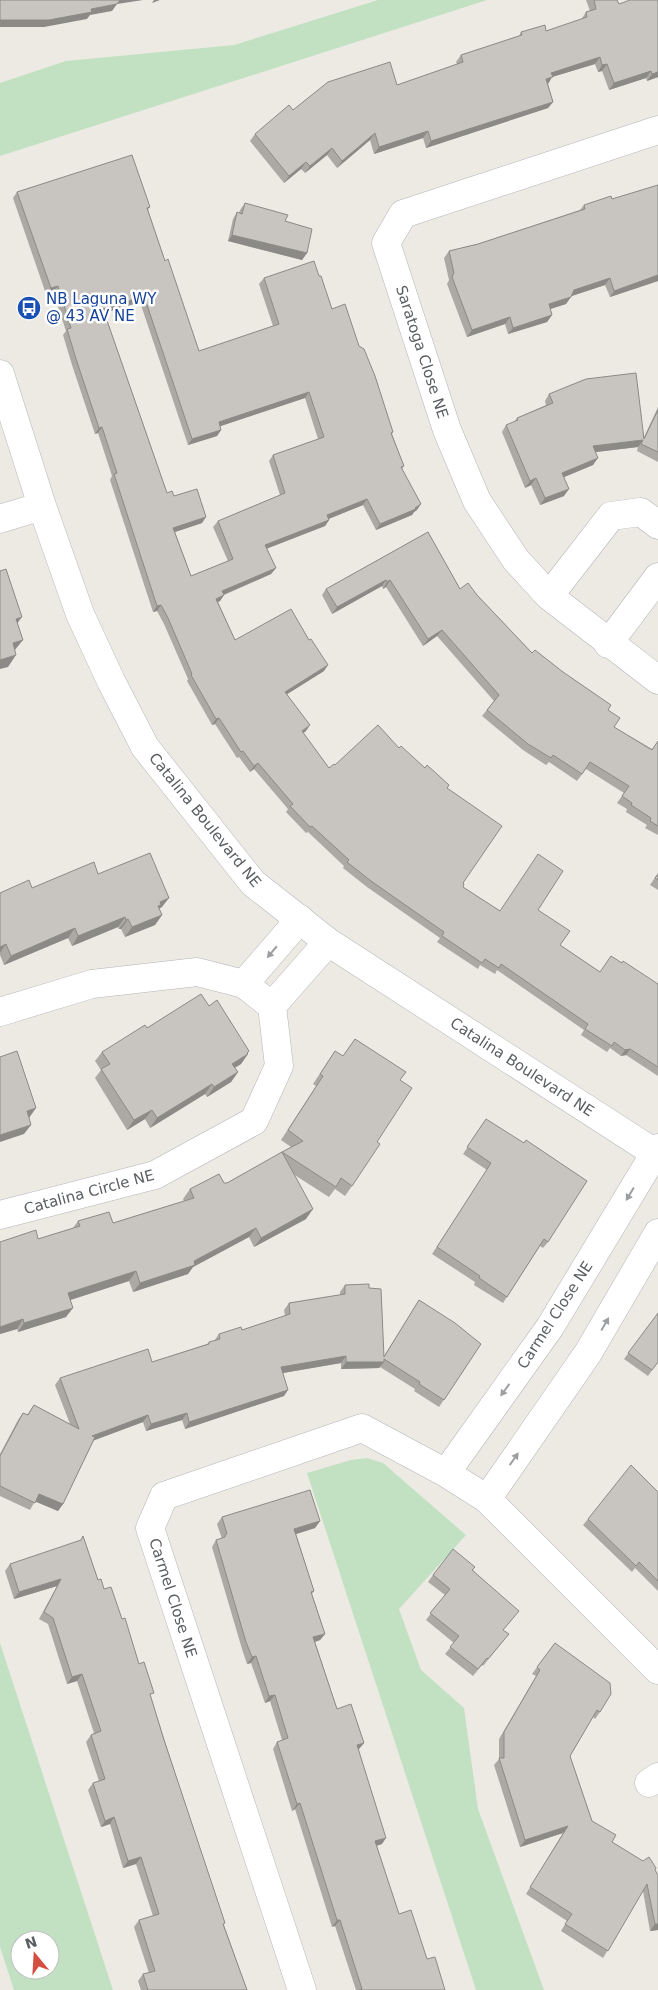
<svg xmlns="http://www.w3.org/2000/svg" width="658" height="1990" font-family="'DejaVu Sans',sans-serif">
<style>
.green{fill:#c2e1c3;fill-rule:evenodd}
.lines{fill:none;stroke-linecap:round;stroke-linejoin:round}
.street-casing{stroke:#b4b5b9;stroke-width:29}
.secondary-casing{stroke:#b5b7bc;stroke-width:29}
.street{stroke:#fff;stroke-width:28}
.secondary{stroke:#fff;stroke-width:28}
.wall{fill:#aca9a5;fill-rule:evenodd}
.shaded-wall{fill:#8c8a86}
.building{fill:#c8c5c0;stroke:#8c8a86;fill-rule:evenodd}
.oneway{fill:#9d9ea1}
.labels{text-anchor:middle;stroke-width:5;stroke-linejoin:round;paint-order:stroke}
.transit-label{font-size:15px;fill:#164399;stroke:#fff;text-anchor:start}
.street-label{font-size:15px;fill:#5b5e62;stroke:#fff}
</style>
<rect width="100%" height="100%" fill="#eceae3"/>
<path class="green" d="M 378,0 L 487,0 L 0,156 L 0,83 L 66,61 L 234,45 Z
M 367,1458 L 383,1463 L 466,1535 L 399,1609 L 421,1670 L 464,1708 L 478,1809 L 544,1990 L 476,1990 L 307,1473 L 351,1460 Z
M 0,1643 L 113,1990 L 14,1990 L 0,1947 ZM 20,1940 L 50,1940 L 50,1970 L 20,1970 Z"/>
<g class="lines">
<g class="street-casing">
<path id="street" d="M 658,130 L 403,214 L 386,243 L 447,430 L 477,501 L 516,560 L 549,596 L 658,680
M 549,596 L 611,516 L 641,512 L 658,525
M 608,644 L 658,577
M 244,984 L 300,919
M 272,1006 L 328,942
M 0,1012 L 92,984 L 197,972 L 244,984 L 272,1006 L 279,1066 L 254,1121 L 155,1175 L 0,1215
M 446,1473 L 550,1327 L 658,1148
M 487,1499 L 588,1353 L 658,1233
M 649,1783 L 658,1777
M 302,1990 L 150,1528 L 164,1496 L 362,1428 L 446,1473 L 487,1499 L 658,1670"/>
</g>
<g class="secondary-casing">
<path id="secondary" d="M 0,374 L 42,506 L 80,614 L 111,681 L 145,747 L 253,883 L 328,942 L 658,1155
M 0,519 L 42,506"/>
</g>
<use href="#street" class="street"/>
<use href="#secondary" class="secondary"/>
</g>
<path class="wall" d="M 586,0 L 617,0 L 619,4 L 658,0 L 658,77 L 647,81 L 646,78 L 609,90 L 602,71 L 598,72 L 595,64 L 552,77 L 548,84 L 553,102 L 548,108 L 426,148 L 423,138 L 374,154 L 370,140 L 337,168 L 327,155 L 305,173 L 301,169 L 284,183 L 250,141 L 255,134 L 293,110 L 397,85 L 457,64 L 456,62 L 461,55 L 519,36 L 521,32 L 546,31 L 581,20 L 586,12 L 590,11 Z
M 658,185 L 658,281 L 610,297 L 605,285 L 571,296 L 566,304 L 550,309 L 552,315 L 547,322 L 508,334 L 505,324 L 467,337 L 447,284 L 449,280 L 444,258 L 449,251 L 478,244 L 580,210 L 584,205 L 612,199 Z
M 17,192 L 150,207 L 148,210 L 165,261 L 199,351 L 273,326 L 259,284 L 264,278 L 332,309 L 359,346 L 393,432 L 392,434 L 404,466 L 402,469 L 417,510 L 414,512 L 412,515 L 376,530 L 363,505 L 329,519 L 329,520 L 325,526 L 267,548 L 276,568 L 271,574 L 224,595 L 220,601 L 218,602 L 235,640 L 324,671 L 287,694 L 306,731 L 303,733 L 329,768 L 335,765 L 399,748 L 447,788 L 463,883 L 463,887 L 500,911 L 538,910 L 560,945 L 600,972 L 658,984 L 658,1076 L 626,1055 L 621,1056 L 610,1048 L 607,1052 L 581,1035 L 584,1030 L 497,970 L 495,974 L 480,965 L 478,969 L 437,942 L 440,938 L 367,887 L 343,868 L 344,866 L 308,832 L 306,833 L 286,812 L 288,809 L 254,769 L 250,772 L 239,757 L 237,758 L 215,724 L 212,725 L 187,681 L 188,679 L 164,624 L 157,611 L 153,612 L 110,480 L 112,476 L 98,433 L 95,434 L 72,365 L 63,335 L 66,331 L 53,292 L 46,294 L 13,198 ZM 140,302 L 188,445 L 217,436 L 221,430 L 220,426 L 305,398 L 318,439 L 273,455 L 269,461 L 280,495 L 218,521 L 213,527 L 228,561 L 191,576 L 175,532 L 202,523 L 174,496 L 167,493 L 104,313 Z
M 245,203 L 285,221 L 307,253 L 302,260 L 228,241 L 233,219 L 237,212 L 239,213 L 240,210 Z
M 549,394 L 644,437 L 658,407 L 658,462 L 637,451 L 638,447 L 595,452 L 593,465 L 564,477 L 564,496 L 540,505 L 531,485 L 525,488 L 502,432 L 506,425 L 514,422 L 517,418 L 546,405 L 545,401 Z
M 428,532 L 460,589 L 477,595 L 532,653 L 608,710 L 614,727 L 652,749 L 658,741 L 658,835 L 645,828 L 647,825 L 626,812 L 627,809 L 617,803 L 624,793 L 586,769 L 577,781 L 549,762 L 546,765 L 523,750 L 482,716 L 494,701 L 437,636 L 423,646 L 386,587 L 383,589 L 382,586 L 332,614 L 322,595 L 326,589 Z
M 658,873 L 658,890 L 650,885 Z
M 98,874 L 162,907 L 159,909 L 162,915 L 155,925 L 125,937 L 121,929 L 119,929 L 118,927 L 72,946 L 68,938 L 4,965 L 0,955 L 0,893 L 32,888 Z
M 209,1006 L 249,1051 L 241,1064 L 235,1068 L 238,1072 L 231,1082 L 207,1097 L 205,1094 L 150,1128 L 145,1119 L 127,1130 L 95,1078 L 101,1070 L 95,1061 L 102,1052 L 147,1028 Z
M 355,1039 L 400,1080 L 377,1142 L 352,1186 L 345,1196 L 335,1189 L 329,1197 L 293,1174 L 306,1219 L 254,1247 L 249,1237 L 193,1267 L 188,1274 L 133,1292 L 129,1281 L 70,1300 L 66,1317 L 18,1332 L 17,1329 L 0,1334 L 0,1242 L 38,1239 L 73,1228 L 78,1221 L 113,1223 L 184,1201 L 183,1199 L 190,1189 L 227,1183 L 291,1147 L 281,1140 L 316,1086 L 313,1084 L 335,1051 L 343,1056 Z
M 486,1119 L 548,1242 L 543,1248 L 540,1246 L 503,1303 L 474,1285 L 475,1282 L 432,1254 L 487,1170 L 463,1154 Z
M 345,1285 L 369,1288 L 384,1356 L 419,1300 L 481,1344 L 439,1407 L 414,1391 L 415,1389 L 380,1367 L 379,1368 L 341,1369 L 341,1363 L 283,1373 L 284,1396 L 185,1429 L 182,1420 L 146,1431 L 143,1422 L 94,1440 L 63,1504 L 58,1511 L 35,1501 L 30,1510 L 0,1496 L 0,1454 L 18,1420 L 23,1413 L 27,1415 L 34,1405 L 70,1424 L 55,1385 L 60,1378 L 152,1362 L 207,1344 L 209,1342 L 214,1341 L 219,1334 L 242,1330 L 285,1316 L 284,1310 L 289,1303 L 340,1295 L 340,1292 Z
M 658,1313 L 658,1362 L 648,1376 L 624,1359 Z
M 658,1492 L 658,1591 L 635,1568 L 632,1572 L 583,1525 L 588,1519 Z
M 222,1517 L 320,1521 L 315,1528 L 296,1534 L 314,1591 L 312,1594 L 325,1634 L 320,1640 L 315,1642 L 337,1709 L 364,1743 L 358,1750 L 382,1844 L 376,1846 L 399,1914 L 427,1959 L 445,1990 L 356,1990 L 335,1926 L 332,1927 L 295,1809 L 292,1811 L 273,1749 L 277,1742 L 282,1740 L 270,1701 L 265,1703 L 251,1663 L 247,1664 L 242,1649 L 212,1547 L 216,1540 L 222,1539 L 217,1524 Z
M 83,1536 L 98,1580 L 104,1589 L 122,1619 L 139,1664 L 151,1698 L 224,1925 L 247,1990 L 141,1990 L 138,1981 L 143,1974 L 149,1973 L 134,1927 L 139,1920 L 153,1916 L 136,1864 L 123,1868 L 110,1824 L 101,1827 L 88,1790 L 93,1783 L 99,1781 L 86,1742 L 91,1735 L 94,1733 L 77,1681 L 67,1684 L 48,1624 L 39,1619 L 57,1586 L 14,1599 L 5,1571 L 10,1564 L 80,1541 Z
M 475,1567 L 473,1570 L 514,1617 L 503,1630 L 504,1640 L 483,1666 L 482,1665 L 473,1676 L 445,1654 L 454,1643 L 426,1620 L 445,1595 L 428,1582 L 433,1575 Z
M 555,1643 L 600,1712 L 595,1719 L 593,1717 L 570,1756 L 592,1821 L 612,1842 L 655,1870 L 658,1875 L 658,1930 L 650,1931 L 643,1891 L 603,1958 L 561,1931 L 567,1921 L 526,1894 L 563,1833 L 520,1847 L 494,1765 L 499,1759 L 499,1739 L 536,1676 L 532,1674 Z"/>
<path class="shaded-wall" d="M 120,0 L 143,0 L 117,4 Z
M 154,0 L 160,0 L 152,3 Z
M 117,4 L 112,11 L 90,15 L 87,19 L 44,27 L 0,27 L 0,20 L 91,9 Z
M 600,57 L 595,64 L 552,77 L 548,84 L 542,86 L 551,73 Z
M 607,64 L 602,71 L 598,72 L 602,65 Z
M 651,71 L 646,78 L 609,90 L 614,83 Z
M 658,72 L 658,77 L 647,81 L 652,74 Z
M 553,102 L 548,108 L 426,148 L 431,141 Z
M 428,131 L 423,138 L 374,154 L 379,147 Z
M 375,133 L 370,140 L 337,168 L 342,161 Z
M 332,148 L 327,155 L 305,173 L 310,166 Z
M 306,162 L 301,169 L 284,183 L 289,176 Z
M 232,235 L 307,253 L 302,260 L 228,241 Z
M 658,275 L 658,281 L 610,297 L 614,291 Z
M 610,278 L 605,285 L 569,297 L 574,290 Z
M 58,286 L 53,292 L 46,294 L 51,288 Z
M 144,296 L 140,302 L 98,315 L 103,309 Z
M 571,297 L 566,304 L 544,311 L 549,304 Z
M 552,315 L 547,322 L 508,334 L 513,328 Z
M 510,317 L 505,324 L 467,337 L 472,330 Z
M 309,392 L 305,398 L 215,428 L 219,422 Z
M 102,427 L 98,433 L 95,434 L 99,428 Z
M 221,430 L 217,436 L 188,445 L 192,439 Z
M 643,440 L 638,447 L 588,453 L 593,446 Z
M 598,458 L 593,465 L 557,480 L 562,473 Z
M 536,478 L 531,485 L 525,488 L 530,481 Z
M 569,489 L 564,496 L 540,505 L 545,498 Z
M 367,499 L 363,505 L 323,521 L 327,515 Z
M 421,504 L 417,510 L 414,512 L 412,515 L 376,530 L 380,524 Z
M 206,517 L 202,523 L 169,534 L 173,528 Z
M 329,520 L 325,526 L 261,551 L 265,545 Z
M 276,568 L 271,574 L 218,597 L 222,591 Z
M 386,580 L 382,586 L 332,614 L 337,607 Z
M 390,580 L 386,587 L 383,589 L 387,582 Z
M 224,595 L 220,601 L 212,605 L 216,599 Z
M 161,605 L 157,611 L 153,612 L 157,606 Z
M 22,617 L 13,629 L 16,619 Z
M 442,630 L 437,636 L 423,646 L 428,639 Z
M 23,640 L 14,651 L 13,643 Z
M 16,655 L 8,667 L 0,669 L 0,660 Z
M 328,665 L 324,671 L 281,698 L 285,692 Z
M 219,718 L 215,724 L 212,725 L 216,719 Z
M 310,725 L 306,731 L 298,737 L 302,731 Z
M 258,763 L 254,769 L 250,772 L 254,766 Z
M 169,898 L 162,907 L 158,909 L 155,914 L 160,902 Z
M 162,915 L 155,925 L 125,937 L 132,927 Z
M 125,917 L 118,927 L 72,946 L 78,936 Z
M 128,919 L 121,929 L 119,929 L 126,920 Z
M 75,928 L 68,938 L 4,965 L 11,956 Z
M 6,944 L 0,953 L 0,947 Z
M 630,1049 L 626,1055 L 621,1056 L 625,1050 Z
M 249,1051 L 246,1055 L 248,1054 L 241,1064 L 225,1073 L 232,1064 Z
M 238,1072 L 231,1082 L 207,1097 L 214,1087 Z
M 212,1084 L 205,1094 L 150,1128 L 157,1118 Z
M 36,1108 L 29,1118 L 27,1111 Z
M 152,1110 L 145,1119 L 127,1130 L 134,1120 Z
M 31,1125 L 24,1134 L 0,1142 L 0,1135 Z
M 313,1209 L 306,1219 L 254,1247 L 261,1238 Z
M 256,1228 L 249,1237 L 193,1267 L 188,1274 L 133,1292 L 140,1283 L 194,1261 Z
M 136,1271 L 129,1281 L 61,1303 L 68,1293 Z
M 73,1308 L 66,1317 L 18,1332 L 24,1323 Z
M 23,1319 L 17,1329 L 0,1334 L 0,1327 Z
M 346,1356 L 341,1363 L 277,1374 L 281,1367 Z
M 346,1362 L 384,1362 L 379,1368 L 341,1369 Z
M 288,1390 L 284,1396 L 185,1429 L 189,1422 Z
M 187,1413 L 182,1420 L 146,1431 L 151,1424 Z
M 148,1415 L 143,1422 L 87,1443 L 92,1436 Z
M 39,1494 L 63,1504 L 58,1511 L 34,1501 Z
M 320,1521 L 315,1528 L 290,1536 L 294,1529 Z
M 61,1579 L 57,1586 L 14,1599 L 19,1592 Z
M 325,1634 L 320,1640 L 309,1644 L 313,1637 Z
M 256,1656 L 251,1663 L 247,1664 L 252,1657 Z
M 82,1674 L 77,1681 L 67,1684 L 72,1677 Z
M 275,1695 L 270,1701 L 265,1703 L 269,1696 Z
M 364,1743 L 359,1749 L 352,1752 L 357,1745 Z
M 300,1803 L 295,1809 L 292,1811 L 297,1804 Z
M 114,1817 L 110,1824 L 101,1827 L 105,1821 Z
M 568,1826 L 563,1833 L 520,1847 L 525,1840 Z
M 386,1838 L 382,1844 L 370,1848 L 375,1841 Z
M 141,1857 L 136,1864 L 123,1868 L 128,1861 Z
M 337,1920 L 340,1920 L 335,1926 L 332,1927 Z
M 655,1924 L 658,1924 L 658,1930 L 650,1931 Z"/>
<path class="building" d="M 0,0 L 120,0 L 117,4 L 91,9 L 92,12 L 49,20 L 0,20 Z
M 594,0 L 617,0 L 619,4 L 630,0 L 658,0 L 658,72 L 652,74 L 651,71 L 614,83 L 607,64 L 602,65 L 600,57 L 551,73 L 553,77 L 546,79 L 553,102 L 431,141 L 428,131 L 379,147 L 375,133 L 342,161 L 332,148 L 310,166 L 306,162 L 289,176 L 255,134 L 289,105 L 293,110 L 328,82 L 390,62 L 397,85 L 463,62 L 461,55 L 522,35 L 521,32 L 545,25 L 546,31 L 587,17 L 586,12 L 596,9 Z
M 132,155 L 150,207 L 147,208 L 165,261 L 168,259 L 199,351 L 279,324 L 264,278 L 314,261 L 319,276 L 321,276 L 332,309 L 345,304 L 359,346 L 364,349 L 375,376 L 393,432 L 391,433 L 404,466 L 401,467 L 421,504 L 415,508 L 416,509 L 380,524 L 367,499 L 327,515 L 329,520 L 265,545 L 276,568 L 222,591 L 224,595 L 216,599 L 235,640 L 291,609 L 309,640 L 311,639 L 328,665 L 285,692 L 310,725 L 302,731 L 329,768 L 334,764 L 335,765 L 378,725 L 399,748 L 401,746 L 425,768 L 427,765 L 449,785 L 447,788 L 502,826 L 463,883 L 464,884 L 463,887 L 500,911 L 538,854 L 563,871 L 538,910 L 570,931 L 560,945 L 600,972 L 611,956 L 622,963 L 623,961 L 658,984 L 658,1067 L 630,1049 L 625,1050 L 614,1042 L 612,1046 L 585,1029 L 588,1024 L 501,964 L 499,968 L 485,959 L 482,963 L 442,936 L 444,932 L 371,881 L 347,862 L 349,860 L 312,826 L 310,827 L 290,806 L 293,804 L 258,763 L 254,766 L 243,751 L 241,752 L 219,718 L 216,719 L 191,675 L 192,674 L 168,618 L 161,605 L 157,606 L 114,474 L 117,473 L 102,427 L 99,428 L 76,359 L 67,329 L 71,328 L 58,286 L 51,288 L 17,192 ZM 144,296 L 192,439 L 221,430 L 219,422 L 309,392 L 324,437 L 273,455 L 285,493 L 218,521 L 233,559 L 191,576 L 173,528 L 206,517 L 197,489 L 174,496 L 172,491 L 167,493 L 103,309 Z
M 658,185 L 658,275 L 614,291 L 610,278 L 574,290 L 571,297 L 549,304 L 552,315 L 513,328 L 510,317 L 472,330 L 452,277 L 454,273 L 449,251 L 478,244 L 585,209 L 584,205 L 611,196 L 612,199 Z
M 245,203 L 288,215 L 285,221 L 312,229 L 307,253 L 232,235 L 237,212 L 242,214 Z
M 636,373 L 644,439 L 658,410 L 658,452 L 641,444 L 643,440 L 593,446 L 598,458 L 562,473 L 569,489 L 545,498 L 536,478 L 530,481 L 506,425 L 518,420 L 517,418 L 553,403 L 549,394 L 586,379 Z
M 428,532 L 460,589 L 468,583 L 477,595 L 532,653 L 535,650 L 563,672 L 611,705 L 608,710 L 620,718 L 614,727 L 652,750 L 658,741 L 658,826 L 650,821 L 651,818 L 631,805 L 632,803 L 622,796 L 629,786 L 590,762 L 582,774 L 553,755 L 551,758 L 528,744 L 487,710 L 499,695 L 442,630 L 428,639 L 390,580 L 387,582 L 386,580 L 337,607 L 326,589 Z
M 6,569 L 22,617 L 16,619 L 23,640 L 13,643 L 16,655 L 0,660 L 0,571 Z
M 150,853 L 169,898 L 160,902 L 161,905 L 158,906 L 162,915 L 132,927 L 128,919 L 126,920 L 125,917 L 78,936 L 75,928 L 11,956 L 6,944 L 0,947 L 0,893 L 29,880 L 32,888 L 94,862 L 98,874 Z
M 658,874 L 658,880 L 655,878 Z
M 201,994 L 209,1006 L 217,1000 L 249,1051 L 247,1053 L 248,1054 L 232,1064 L 238,1072 L 214,1087 L 212,1084 L 157,1118 L 152,1110 L 134,1120 L 101,1069 L 110,1064 L 102,1052 L 145,1025 L 147,1028 Z
M 355,1039 L 406,1072 L 400,1080 L 412,1088 L 377,1142 L 380,1144 L 352,1186 L 341,1178 L 336,1187 L 282,1152 L 303,1141 L 288,1130 L 323,1076 L 320,1074 L 335,1051 L 343,1056 Z
M 17,1051 L 36,1108 L 27,1111 L 31,1125 L 0,1135 L 0,1057 Z
M 486,1119 L 524,1143 L 526,1140 L 587,1181 L 548,1242 L 544,1239 L 507,1297 L 479,1278 L 480,1276 L 437,1247 L 491,1163 L 467,1147 Z
M 282,1152 L 313,1209 L 261,1238 L 256,1228 L 194,1261 L 195,1265 L 140,1283 L 136,1271 L 68,1293 L 73,1308 L 24,1323 L 23,1319 L 0,1327 L 0,1242 L 36,1230 L 38,1239 L 80,1226 L 78,1221 L 109,1212 L 113,1223 L 194,1198 L 190,1189 L 219,1174 L 224,1183 L 227,1183 Z
M 369,1284 L 369,1288 L 381,1289 L 384,1357 L 419,1300 L 455,1323 L 481,1344 L 444,1400 L 419,1384 L 420,1382 L 384,1359 L 384,1362 L 346,1362 L 346,1356 L 281,1367 L 288,1390 L 189,1422 L 187,1413 L 151,1424 L 148,1415 L 92,1436 L 95,1437 L 63,1504 L 39,1494 L 35,1503 L 0,1486 L 0,1456 L 23,1413 L 28,1415 L 34,1405 L 79,1429 L 60,1378 L 148,1349 L 152,1362 L 209,1344 L 209,1342 L 220,1339 L 219,1334 L 241,1327 L 242,1330 L 290,1314 L 289,1303 L 345,1294 L 345,1285 Z
M 658,1313 L 658,1362 L 652,1370 L 628,1353 Z
M 631,1465 L 658,1492 L 658,1581 L 639,1562 L 636,1566 L 588,1519 Z
M 310,1490 L 320,1521 L 294,1529 L 314,1591 L 311,1592 L 325,1634 L 313,1637 L 337,1709 L 351,1704 L 364,1743 L 357,1745 L 386,1838 L 375,1841 L 399,1914 L 411,1910 L 427,1959 L 435,1957 L 445,1990 L 359,1990 L 362,1989 L 340,1920 L 337,1920 L 300,1803 L 297,1804 L 277,1742 L 288,1738 L 275,1695 L 269,1696 L 256,1656 L 252,1657 L 246,1642 L 216,1540 L 225,1537 L 225,1535 L 227,1534 L 222,1517 Z
M 83,1536 L 98,1580 L 101,1579 L 104,1589 L 111,1587 L 122,1619 L 125,1618 L 139,1664 L 144,1662 L 154,1693 L 150,1694 L 164,1740 L 225,1923 L 223,1924 L 247,1990 L 148,1990 L 143,1974 L 155,1971 L 139,1920 L 159,1914 L 141,1857 L 128,1861 L 114,1817 L 105,1821 L 93,1783 L 105,1779 L 91,1735 L 101,1731 L 82,1674 L 72,1677 L 53,1618 L 44,1612 L 61,1579 L 19,1592 L 10,1564 L 81,1540 Z
M 453,1549 L 475,1567 L 472,1570 L 519,1611 L 503,1630 L 509,1634 L 488,1659 L 487,1658 L 478,1669 L 450,1647 L 459,1636 L 430,1613 L 450,1589 L 433,1575 Z
M 555,1643 L 610,1683 L 611,1694 L 600,1712 L 597,1710 L 570,1756 L 592,1821 L 616,1835 L 612,1842 L 643,1861 L 649,1857 L 656,1868 L 655,1870 L 658,1875 L 658,1924 L 655,1924 L 647,1884 L 608,1951 L 565,1924 L 572,1914 L 530,1887 L 568,1826 L 525,1840 L 499,1758 L 504,1758 L 504,1732 L 540,1670 L 537,1667 Z"/>
<defs><path id="oneway-solid" d="M-6-.8H1V-3.2L6.5 0L1 3.2V.8H-6Z" transform="scale(1.25)"/></defs>
<g class="oneway">
<use href="#oneway-solid" transform="translate(272 952) rotate(130)"/>
<use href="#oneway-solid" transform="translate(630 1194) rotate(121)"/>
<use href="#oneway-solid" transform="translate(605 1324) rotate(-60)"/>
<use href="#oneway-solid" transform="translate(505 1390) rotate(126)"/>
<use href="#oneway-solid" transform="translate(514 1459) rotate(-55)"/>
</g>
<defs>
<g id="bus-disc" transform="scale(1.25)"><circle r="9.5" fill="#1a4fb4" stroke="#fff"/><path d="M-5-6H5V4H4V6H2V4H-2V6H-4V4H-5ZM-3.5-4V0h7V-4ZM-3.5 1.2v1.5H-2V1.2ZM2 1.2v1.5H3.5V1.2Z" fill="#fff"/></g>
</defs>
<g fill-rule="evenodd">
<use href="#bus-disc" x="29" y="308"/>
</g>
<g class="labels">
<g class="transit-label">
<text x="46" y="304">NB Laguna WY<tspan x="46" dy="17">@ 43 AV NE</tspan></text>
</g>
<g class="street-label">
<text transform="translate(422 352) rotate(72)" y="5">Saratoga Close NE</text>
<text transform="translate(205 820) rotate(51)" y="5">Catalina Boulevard NE</text>
<text transform="translate(522 1067) rotate(33)" y="5">Catalina Boulevard NE</text>
<text transform="translate(89 1192) rotate(-15)" y="5">Catalina Circle NE</text>
<text transform="translate(555 1315) rotate(-57)" y="5">Carmel Close NE</text>
<text transform="translate(173 1598) rotate(72)" y="5">Carmel Close NE</text>
</g>
</g>
<g transform="translate(35 1955) rotate(342)"><circle r="24" fill="#ffffff" stroke="#bdbfc0"/>
<path d="M0-4L9 19L0 12L-9 19Z" fill="#d54f40"/>
<text y="-8" font-size="14" font-weight="bold" text-anchor="middle" fill="#5b5e62">N</text>
</g>
</svg>
